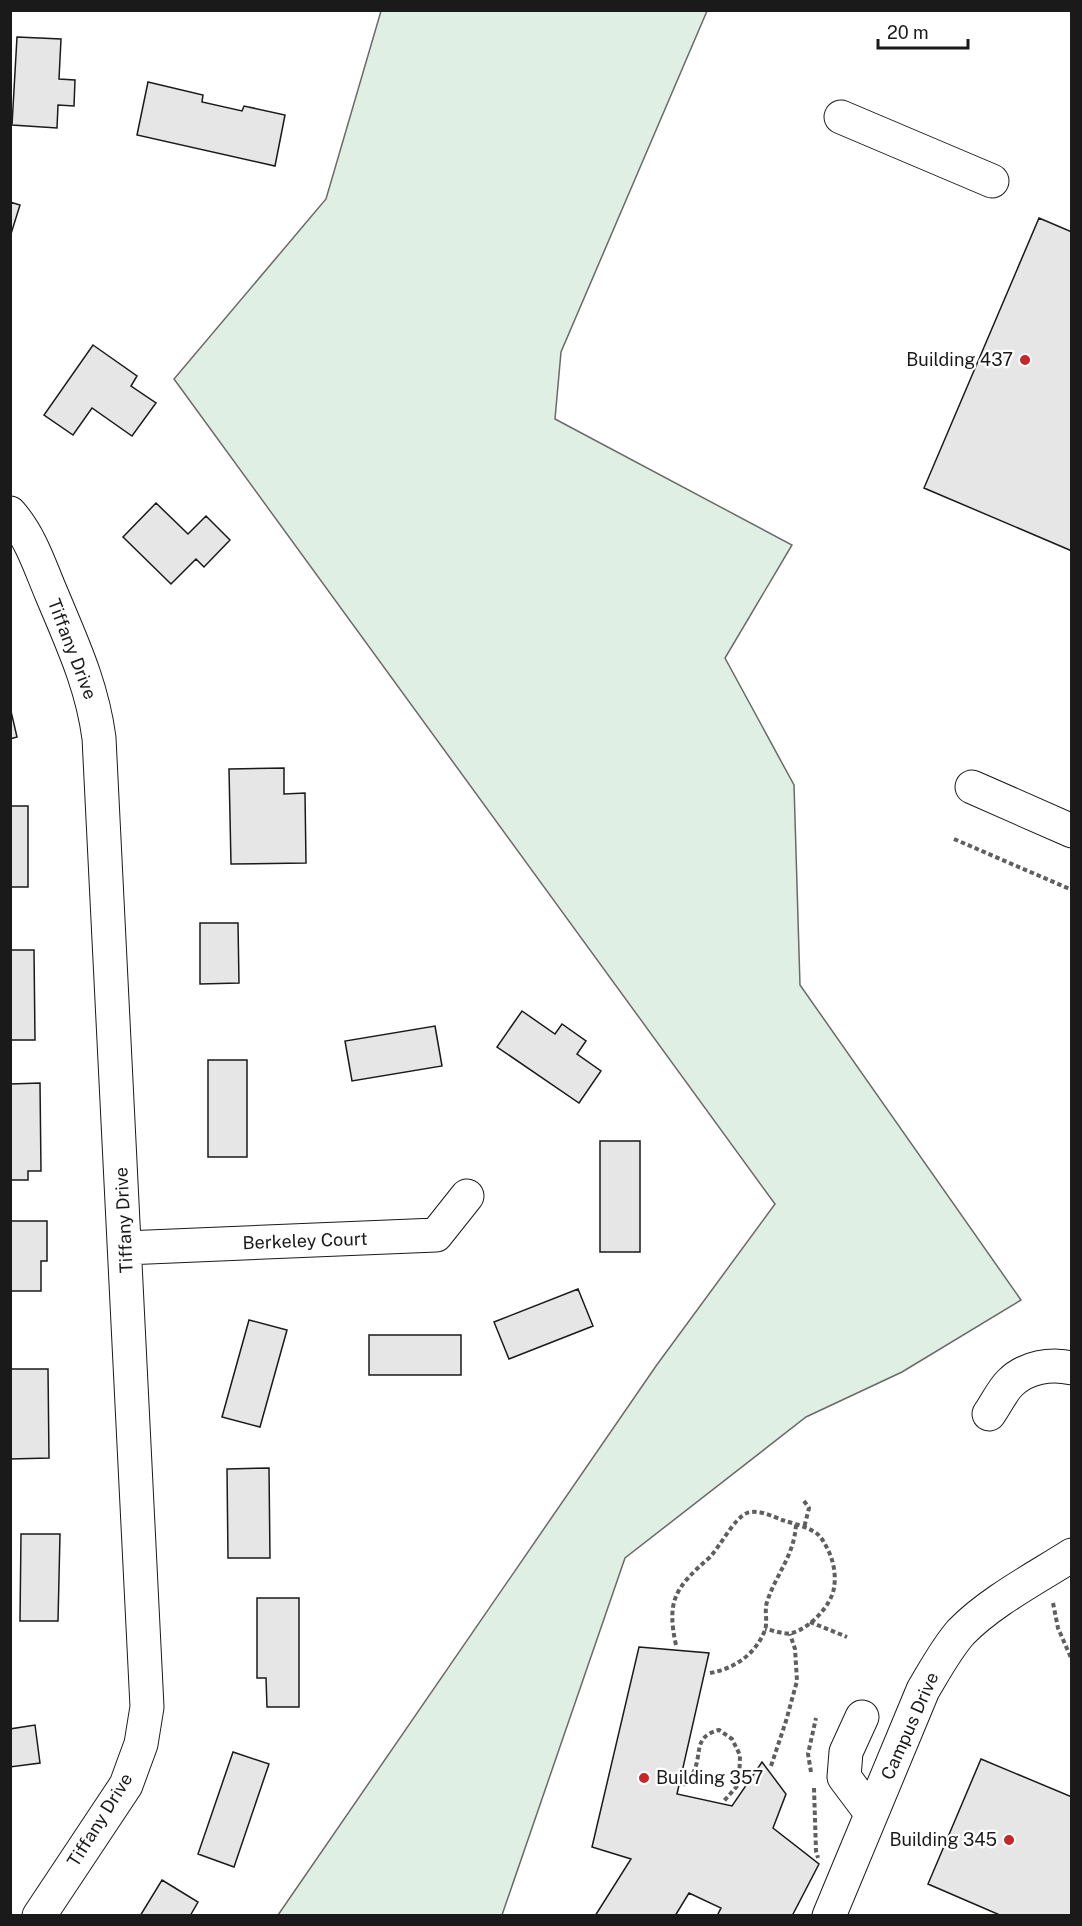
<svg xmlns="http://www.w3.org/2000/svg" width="1082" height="1926" font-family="'Public Sans',sans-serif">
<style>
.green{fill:#e0efe3;stroke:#6a6a6a;stroke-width:1.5}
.building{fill:#e6e6e6;stroke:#1a1a1a;stroke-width:1.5}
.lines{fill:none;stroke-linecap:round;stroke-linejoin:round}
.minor-casing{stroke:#1a1a1a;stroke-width:35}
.path{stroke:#5f5f5f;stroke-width:4;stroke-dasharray:4.5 3;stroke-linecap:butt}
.minor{stroke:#fff;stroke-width:33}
.poi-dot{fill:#c62828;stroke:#fff;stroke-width:2}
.labels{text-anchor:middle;stroke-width:4.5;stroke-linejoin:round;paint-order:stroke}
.poi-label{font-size:18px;fill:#1a1a1a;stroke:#fff;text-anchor:end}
.street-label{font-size:18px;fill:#1a1a1a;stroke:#fff}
</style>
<rect width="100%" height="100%" fill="#fff"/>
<path class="green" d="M 381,11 L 707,11 L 561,352 L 555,419 L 792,545 L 725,658 L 794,785 L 800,985 L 1021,1300 L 902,1372 L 806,1417 L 625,1558 L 502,1915 L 278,1915 L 656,1366 L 775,1204 L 174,379 L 326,199 Z"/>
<path class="building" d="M 17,37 L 61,39 L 59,79 L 75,80 L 74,106 L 58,105 L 57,128 L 12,125 Z
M 148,82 L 203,95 L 202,102 L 242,111 L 244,106 L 285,115 L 275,166 L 137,135 Z
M 10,202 L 20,205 L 10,237 Z
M 1039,218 L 1072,232 L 1072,551 L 924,488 Z
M 93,345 L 137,376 L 131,386 L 156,403 L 132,436 L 92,408 L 73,435 L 44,415 Z
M 156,503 L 188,534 L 206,516 L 230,540 L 204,567 L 196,559 L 171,584 L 123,537 Z
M 10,707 L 17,737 L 10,739 Z
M 284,768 L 284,794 L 305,793 L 306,863 L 231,864 L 229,769 Z
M 10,806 L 28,806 L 28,887 L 10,887 Z
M 200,923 L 238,923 L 239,983 L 200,984 Z
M 10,950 L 34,950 L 35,1040 L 10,1040 Z
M 522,1011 L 555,1034 L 562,1024 L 586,1041 L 577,1054 L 601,1071 L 579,1103 L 497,1047 Z
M 435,1026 L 442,1066 L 352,1081 L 345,1041 Z
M 208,1060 L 247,1060 L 247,1157 L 208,1157 Z
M 40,1083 L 41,1171 L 28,1171 L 28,1180 L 10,1180 L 10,1084 Z
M 600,1141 L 640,1141 L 640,1252 L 600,1252 Z
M 10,1221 L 47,1221 L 47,1261 L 41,1261 L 41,1291 L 10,1291 Z
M 578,1289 L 593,1326 L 509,1359 L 494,1322 Z
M 249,1320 L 287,1330 L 260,1427 L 222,1417 Z
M 369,1335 L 461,1335 L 461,1375 L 369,1375 Z
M 10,1369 L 48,1369 L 49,1458 L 10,1459 Z
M 269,1468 L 270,1558 L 228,1558 L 227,1469 Z
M 21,1534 L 60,1534 L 58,1621 L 20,1621 Z
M 257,1598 L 299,1598 L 299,1707 L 267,1707 L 266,1678 L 257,1678 Z
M 639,1647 L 709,1653 L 677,1794 L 732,1806 L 762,1762 L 786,1794 L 773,1828 L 819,1864 L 792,1916 L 717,1916 L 721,1908 L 689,1893 L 675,1916 L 595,1916 L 631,1859 L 592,1847 Z
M 35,1725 L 40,1763 L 10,1767 L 10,1729 Z
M 233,1752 L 269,1764 L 234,1867 L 198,1854 Z
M 981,1759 L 1072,1797 L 1072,1916 L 1002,1916 L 928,1884 Z
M 162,1880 L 198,1902 L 190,1916 L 140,1916 Z"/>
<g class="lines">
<g class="minor-casing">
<path id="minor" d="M 841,117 L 992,181
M 10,513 C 31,537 40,567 52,595 C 72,643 92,685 99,738 L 147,1707 L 141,1744 L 126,1785 L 39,1916
M 972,787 L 1072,831
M 125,1248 L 436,1235 L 467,1196
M 989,1414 C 996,1404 1002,1391 1010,1383 C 1026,1367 1051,1363 1072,1368
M 862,1717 L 846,1752 L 844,1777 L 871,1813
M 829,1916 L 923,1690 C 935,1670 946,1649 961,1632 C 990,1602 1036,1578 1072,1555"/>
</g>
<path class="path" d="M 954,839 L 1072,890
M 804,1501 L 809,1508 L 804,1528
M 1053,1603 L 1058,1628 L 1072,1660
M 810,1622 L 847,1637
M 676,1645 C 666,1600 676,1587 709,1558 C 720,1547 734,1518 747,1513 C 758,1509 772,1516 782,1520 C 792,1523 804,1526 813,1531 C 821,1535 825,1544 829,1552 C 834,1563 836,1576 834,1588 C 831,1606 810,1628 792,1633 C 784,1635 773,1630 765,1629
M 710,1673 C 734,1669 756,1654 765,1630 C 768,1621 764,1611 767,1602 C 776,1574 794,1556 796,1525
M 771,1766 L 786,1721 L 797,1681 L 795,1649 L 790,1634
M 811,1772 L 808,1754 L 816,1718
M 683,1785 C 687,1781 691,1778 693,1773 C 703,1754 692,1737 719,1730 L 732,1739 L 740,1755 L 739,1784 L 723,1802
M 814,1788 L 816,1851 L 818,1858"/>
<use href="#minor" class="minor"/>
</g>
<g class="poi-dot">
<circle cx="1025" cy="360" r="6"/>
<circle cx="644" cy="1778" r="6"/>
<circle cx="1009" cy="1840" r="6"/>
</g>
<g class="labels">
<g class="poi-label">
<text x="1013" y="366">Building 437</text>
<text x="656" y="1784" text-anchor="start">Building 357</text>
<text x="997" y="1846">Building 345</text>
</g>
<g class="street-label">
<text transform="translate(72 649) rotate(69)" y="6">Tiffany Drive</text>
<text transform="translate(124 1220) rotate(-93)" y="6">Tiffany Drive</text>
<text transform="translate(305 1241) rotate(-2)" y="6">Berkeley Court</text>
<text transform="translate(910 1726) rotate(-66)" y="6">Campus Drive</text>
<text transform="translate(100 1820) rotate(-58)" y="6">Tiffany Drive</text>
</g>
</g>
<rect width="1082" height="1926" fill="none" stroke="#1a1a1a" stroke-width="24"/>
<path d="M878 39v9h90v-9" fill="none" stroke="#1a1a1a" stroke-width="3"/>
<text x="887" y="39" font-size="18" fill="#1a1a1a" stroke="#ffffff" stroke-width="4.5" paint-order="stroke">20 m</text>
</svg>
